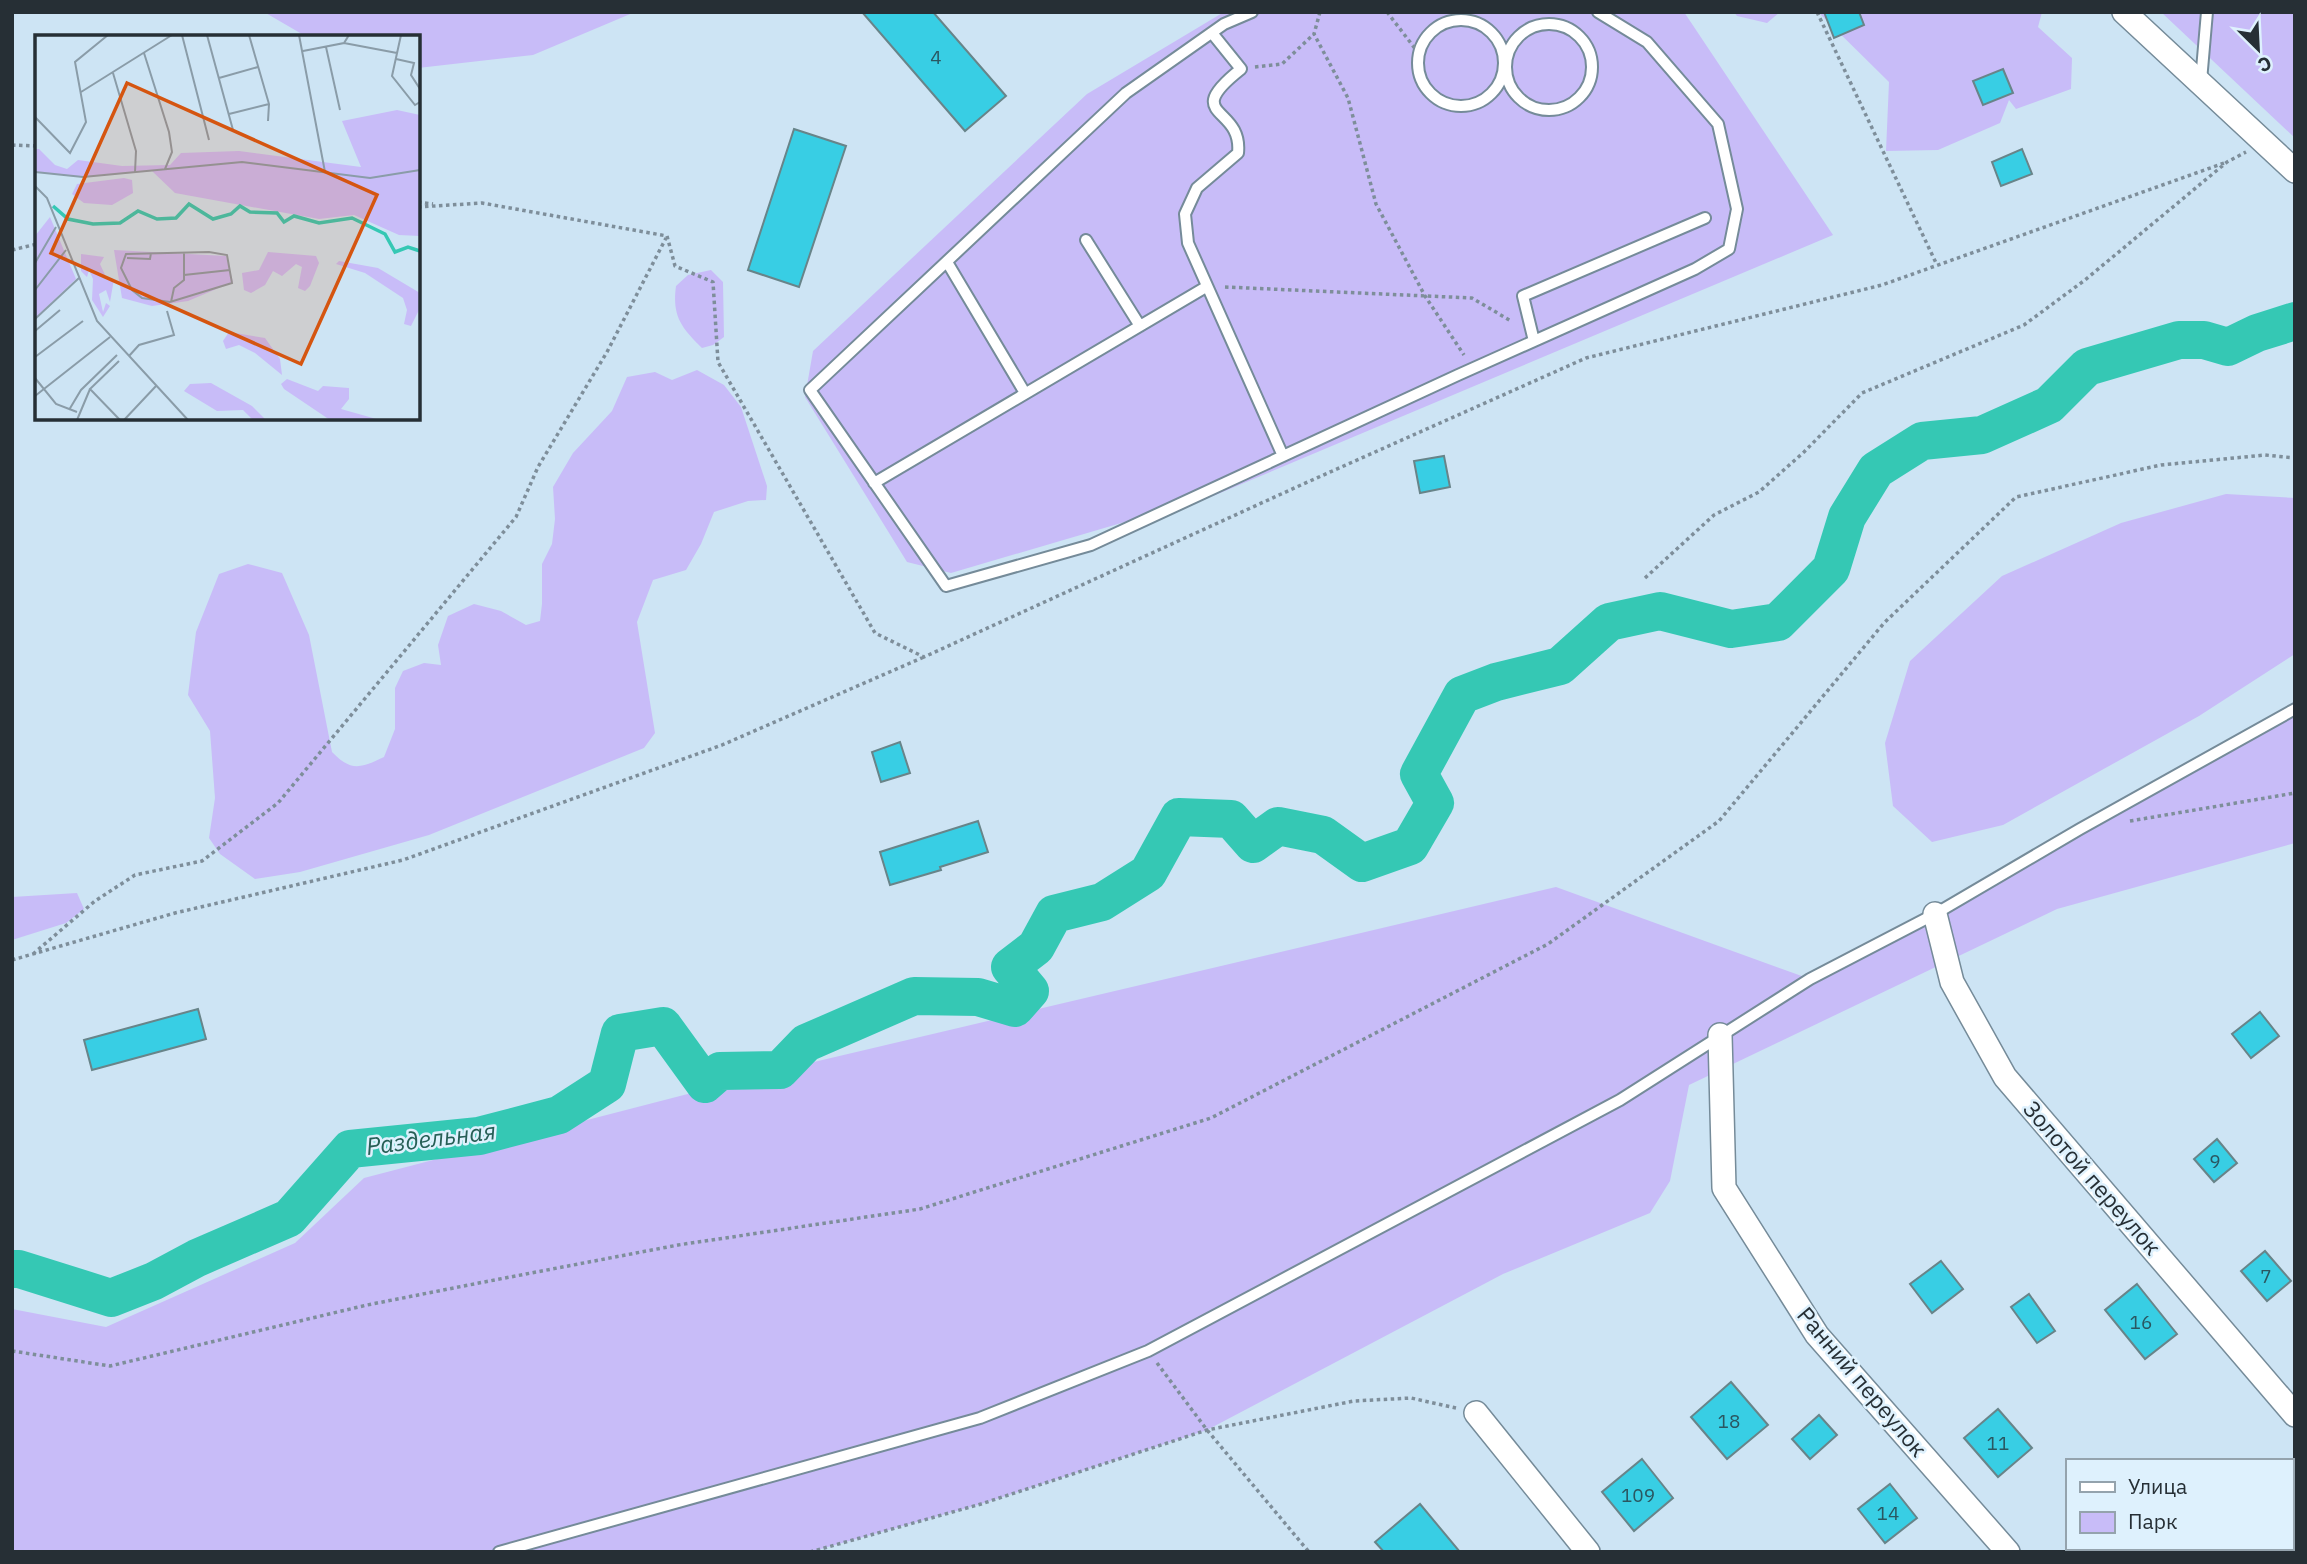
<svg xmlns="http://www.w3.org/2000/svg" width="2307" height="1564" font-family="'IBM Plex Sans',sans-serif">
<style>
.green{fill:#c8bcf8}
.lines{fill:none;stroke-linecap:round;stroke-linejoin:round}
.river{stroke:#35c8b4;stroke-width:38}
.building{fill:#38cee4;stroke:#688489;stroke-width:2}
.service-casing{stroke:#758b99;stroke-width:14}
.minor-casing{stroke:#758b99;stroke-width:26}
.path{stroke:#7e8e9a;stroke-width:3.5;stroke-dasharray:3.5 3.5;stroke-linecap:butt}
.service{stroke:#fff;stroke-width:10}
.minor{stroke:#fff;stroke-width:23}
.labels{text-anchor:middle;stroke-width:5;stroke-linejoin:round;paint-order:stroke}
.number-label{font-size:19px;fill:#2a5761}
.street-label{font-size:23px;fill:#262f35;stroke:#def1fd}
.water-label{font-size:24px;font-style:italic;fill:#265f56;stroke:#def1fd}
.inset-river{fill:none;stroke:#35c8b4;stroke-width:3.5}
.inset-road{fill:none;stroke:#8a9ca8;stroke-width:2}
.view{fill:#d55510;fill-opacity:0.15;stroke:#d55510;stroke-width:3.5}
.inset-edge{fill:none;stroke:#262f35;stroke-width:3.5}
</style>
<rect width="100%" height="100%" fill="#cde4f4"/>
<path class="green" d="M 264,12 L 635,12 L 533,55 L 418,68 L 418,37 L 307,37 Z
M 1224,12 L 1684,12 L 1833,235 L 1213,496 L 951,573 L 907,562 L 805,397 L 813,351 L 1087,94 Z
M 1734,12 L 1780,12 L 1767,23 L 1737,16 Z
M 1818,12 L 2042,12 L 2038,27 L 2072,58 L 2071,89 L 2016,109 L 2009,100 L 2000,123 L 1938,150 L 1886,151 L 1889,82 Z
M 2161,12 L 2295,12 L 2295,138 Z
M 711,270 L 723,282 L 724,337 L 713,345 L 702,348 C 681,327 672,316 676,286 L 688,275 Z
M 697,370 L 724,385 L 741,407 L 767,486 L 766,500 L 748,501 L 714,512 L 701,544 L 686,570 L 653,580 L 637,622 L 655,733 L 644,748 L 429,835 L 300,872 L 255,879 L 220,854 L 209,838 L 215,798 L 210,731 L 188,695 L 196,632 L 219,574 L 248,564 L 282,573 L 309,635 L 332,752 C 351,772 361,768 384,757 L 395,729 L 395,688 L 403,671 L 424,663 L 441,665 L 438,645 L 448,616 L 474,604 L 501,611 L 526,625 L 540,621 L 542,604 L 542,564 L 552,544 L 555,519 L 553,487 L 573,453 L 612,411 L 627,377 L 655,372 L 672,380 Z
M 2226,494 L 2295,498 L 2295,654 L 2199,716 L 2003,825 L 1932,842 L 1893,806 L 1885,743 L 1910,661 L 2002,576 L 2121,523 Z
M 2295,709 L 2295,843 L 2057,909 L 1689,1085 L 1670,1181 L 1650,1213 L 1503,1274 L 1207,1430 L 981,1504 L 810,1552 L 12,1552 L 12,1309 L 106,1327 L 295,1243 L 364,1178 L 780,1070 L 1556,887 L 1810,979 Z
M 77,893 L 84,909 L 66,923 L 12,940 L 12,897 Z"/>
<g class="lines">
<path class="river" d="M 12,1269 L 19,1269 L 111,1298 L 154,1281 L 197,1258 L 289,1218 L 350,1149 L 479,1136 L 559,1115 L 607,1084 L 620,1033 L 663,1026 L 705,1084 L 720,1071 L 780,1070 L 806,1043 L 914,996 L 978,997 L 1015,1008 L 1030,991 L 1010,967 L 1036,947 L 1054,914 L 1102,902 L 1148,873 L 1179,817 L 1231,819 L 1253,844 L 1278,826 L 1323,835 L 1362,863 L 1410,846 L 1435,803 L 1419,774 L 1462,695 L 1496,682 L 1560,666 L 1609,622 L 1660,611 L 1731,629 L 1778,622 L 1831,569 L 1847,517 L 1876,470 L 1922,441 L 1982,435 L 2049,405 L 2087,367 L 2179,340 L 2204,340 L 2228,347 L 2257,333 L 2295,321"/>
</g>
<path class="building" d="M 862,12 L 933,12 L 1006,96 L 965,131 Z
M 1824,12 L 1859,12 L 1864,25 L 1834,38 Z
M 2003,69 L 2013,93 L 1983,105 L 1973,81 Z
M 794,129 L 846,146 L 799,287 L 748,270 Z
M 2022,149 L 2032,174 L 2001,186 L 1992,162 Z
M 1444,456 L 1450,487 L 1420,493 L 1414,461 Z
M 900,742 L 910,773 L 881,782 L 872,752 Z
M 978,821 L 988,852 L 940,867 L 941,870 L 890,885 L 880,852 Z
M 198,1009 L 206,1039 L 92,1070 L 84,1040 Z
M 2260,1012 L 2279,1036 L 2251,1058 L 2232,1034 Z
M 2217,1139 L 2237,1163 L 2214,1182 L 2194,1159 Z
M 2265,1251 L 2291,1281 L 2267,1301 L 2241,1271 Z
M 1941,1261 L 1963,1289 L 1932,1313 L 1910,1284 Z
M 2137,1284 L 2177,1334 L 2145,1359 L 2105,1310 Z
M 2029,1294 L 2055,1331 L 2037,1343 L 2011,1307 Z
M 1731,1382 L 1768,1425 L 1727,1459 L 1691,1417 Z
M 1998,1409 L 2032,1448 L 1998,1477 L 1964,1438 Z
M 1819,1415 L 1837,1435 L 1810,1459 L 1792,1439 Z
M 1642,1459 L 1673,1498 L 1634,1531 L 1602,1492 Z
M 1890,1484 L 1917,1518 L 1885,1543 L 1858,1509 Z
M 1420,1504 L 1460,1552 L 1384,1552 L 1375,1542 Z"/>
<g class="lines">
<g class="service-casing">
<path id="service" d="M 1252,12 L 1224,24 L 1126,93 L 810,390 L 946,586 L 1091,545 L 1458,375 L 1695,269 L 1729,249 L 1737,209 L 1718,124 L 1647,42 L 1598,12
M1418 63a43 43 0 1 1 86 0a43 43 0 1 1-86 0Z
M1506 67a43 43 0 1 1 86 0a43 43 0 1 1-86 0Z
M 1212,33 L 1241,69 C 1179,118 1243,105 1238,153 L 1197,188 L 1185,214 L 1188,243 L 1283,456
M 2201,81 L 2207,12
M 1086,240 L 1140,326
M 947,262 L 1025,393
M 1534,341 L 1523,296 L 1705,218
M 874,483 L 1206,287
M 499,1552 L 980,1418 L 1148,1351 L 1620,1100 L 1810,979 L 1935,914 L 2080,829 L 2295,709"/>
</g>
<g class="minor-casing">
<path id="minor" d="M 2124,12 L 2295,171
M 1935,914 L 1952,982 L 2005,1077 L 2295,1415
M 1720,1035 L 1724,1188 L 1817,1335 L 2008,1552
M 1476,1413 L 1588,1552"/>
</g>
<path class="path" d="M 1320,12 L 1314,34 L 1348,98 L 1376,204 L 1425,296 L 1464,355
M 1387,12 L 1420,55
M 1817,12 L 1937,265
M 1255,67 L 1282,64 L 1314,34
M 12,145 L 37,146
M 418,202 L 433,204
M 418,207 L 482,203 L 667,236
M 667,236 L 675,266 L 713,282 L 718,362 L 875,633 L 924,657 L 1301,485 L 1586,358 L 1882,285 L 2227,162
M 12,250 L 37,244
M 1225,287 L 1472,298 L 1511,321
M 1645,578 L 1714,515 L 1759,492 L 1804,452 L 1862,393 L 2024,325 L 2085,280 L 2227,162 L 2246,152
M 2130,821 L 2295,793
M 33,954 L 95,901 L 135,875 L 202,861 L 278,803 L 516,517 L 538,467 L 607,352 L 666,238
M 12,960 L 175,913 L 403,860 L 722,745 L 924,657
M 12,1351 L 110,1366 L 367,1305 L 484,1282 L 678,1245 L 920,1209 L 1211,1118 L 1548,944 L 1719,821 L 1884,623 L 2016,497 L 2161,465 L 2265,455 L 2295,458
M 1157,1363 L 1207,1430 L 1309,1552
M 810,1552 L 981,1504 L 1207,1430 L 1354,1401 L 1411,1398 L 1456,1408"/>
<use href="#service" class="service"/>
<use href="#minor" class="minor"/>
</g>
<g class="labels">
<g class="number-label">
<text x="936" y="64">4</text>
<text x="2215" y="1168">9</text>
<text x="2266" y="1283">7</text>
<text x="2141" y="1329">16</text>
<text x="1729" y="1428">18</text>
<text x="1998" y="1450">11</text>
<text x="1638" y="1502">109</text>
<text x="1888" y="1520">14</text>
</g>
<g class="street-label">
<text transform="translate(2092 1178) rotate(49)" y="8">Золотой переулок</text>
<text transform="translate(1862 1382) rotate(50)" y="8">Ранний переулок</text>
</g>
<g class="water-label">
<text transform="translate(431 1139) rotate(-7)" y="8">Раздельная</text>
</g>
</g>
<g transform="translate(35 35)">
<rect width="385" height="385" fill="#cde4f4"/>
<path d="M 362,75 L 385,80 L 385,201 L 364,200 L 319,180 L 284,184 L 140,158 L 117,136 L 48,142 L 0,137 L 0,114 L 4,114 L 20,130 L 32,134 L 43,125 L 87,131 L 135,130 L 146,118 L 204,116 L 326,132 L 307,86 ZM 89,143 L 97,145 L 98,158 L 77,170 L 49,168 L 37,159 L 42,149 ZM 15,182 L 41,244 L 0,283 L 0,201 ZM 79,215 L 191,221 L 198,247 L 153,266 L 117,271 L 87,263 ZM 233,217 L 281,221 L 284,228 L 275,251 L 270,256 L 263,253 L 267,232 L 261,229 L 247,241 L 238,236 L 230,250 L 216,258 L 209,255 L 207,238 L 224,235 ZM 46,219 L 69,222 L 65,229 L 71,242 L 79,244 L 75,267 L 71,255 L 64,259 L 68,277 L 71,268 L 75,271 L 68,282 L 57,265 L 58,244 L 54,235 L 52,242 L 46,236 ZM 304,226 L 343,233 L 385,258 L 385,273 L 376,291 L 369,289 L 372,275 L 368,263 L 330,238 L 301,229 ZM 194,297 L 230,303 L 245,324 L 247,340 L 220,318 L 204,310 L 191,314 L 188,306 ZM 252,344 L 283,356 L 288,351 L 314,353 L 314,364 L 306,374 L 345,385 L 295,385 L 249,354 L 246,349 ZM 176,348 L 217,371 L 231,385 L 218,385 L 208,375 L 182,376 L 149,356 L 155,349 Z" fill="#c8bcf8"/>
<path class="inset-river" d="M 18,171 L 33,184 L 58,189 L 85,188 L 103,176 L 122,184 L 141,183 L 154,169 L 178,184 L 196,179 L 205,171 L 215,177 L 242,178 L 249,187 L 259,181 L 284,188 L 317,183 L 350,199 L 360,217 L 373,212 L 385,216"/>
<path class="inset-road" d="M 147,0 L 174,105M 172,0 L 198,95M 214,0 L 234,69 L 233,86M 264,0 L 290,137M 366,0 L 357,41 L 380,70 L 385,67M 309,8 L 362,18M 291,12 L 305,75M 268,16 L 309,8 L 314,0M 109,18 L 134,97 L 137,117 L 130,134M 361,24 L 379,28 L 376,40 L 385,54M 78,38 L 101,116 L 100,137M 184,43 L 223,32M 46,57 L 137,0M 194,79 L 234,69M 0,82 L 35,118 L 51,87 L 40,27 L 73,0M 0,137 L 48,142 L 207,127 L 335,143 L 385,135M 0,151 L 12,163 L 62,286 L 153,385M 174,217 L 192,220 L 197,248 L 135,267 L 107,263 L 97,255 L 86,233 L 91,219 ZM 92,223 L 115,224 L 116,218M 0,228 L 21,192M 149,240 L 195,235M 0,255 L 31,215M 136,267 L 139,253 L 149,245 L 149,218M 0,284 L 44,243M 0,296 L 25,275M 94,321 L 104,310 L 139,300 L 132,276M 0,322 L 48,286M 84,326 L 55,354 L 85,385M 0,343 L 21,369 L 42,377M 0,361 L 75,302M 34,375 L 46,355 L 82,320M 42,385 L 55,354M 89,385 L 121,351"/>
<path class="view" d="M 92,48 L 342,160 L 266,329 L 16,218 Z"/>
<rect width="385" height="385" class="inset-edge"/>
</g>
<rect width="2307" height="1564" fill="none" stroke="#262f35" stroke-width="28"/>
<rect x="2066" y="1459" width="228" height="91" fill="#def1fd" stroke="#94a3ad" stroke-width="2"/>
<rect x="2080" y="1482" width="35" height="10" fill="#ffffff" stroke="#94a3ad" stroke-width="2"/>
<text x="2128" y="1494" font-size="21" fill="#262f35">Улица</text>
<rect x="2080" y="1512" width="35" height="21" fill="#c8bcf8" stroke="#94a3ad" stroke-width="2"/>
<text x="2128" y="1529" font-size="21" fill="#262f35">Парк</text>
<g transform="translate(2258 49) rotate(156)" stroke="#def1fd" stroke-width="5" paint-order="stroke">
<path d="M0-5L12 26L0 18L-12 26Z" fill="#262f35"/>
<text y="-10" font-size="19" font-weight="bold" text-anchor="middle" fill="#262f35">С</text>
</g>
</svg>
